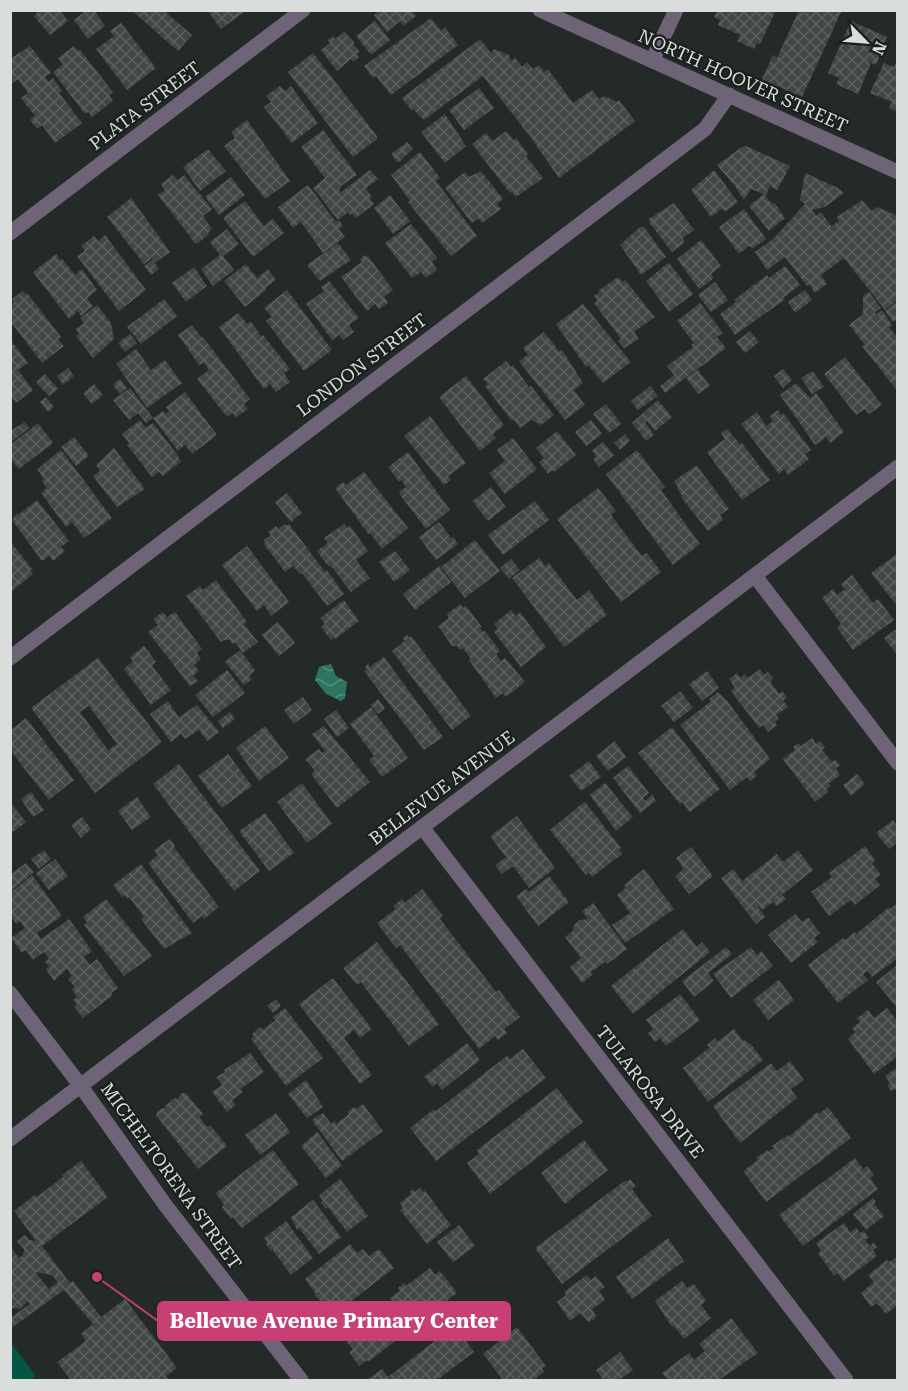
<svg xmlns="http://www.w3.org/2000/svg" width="908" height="1391" font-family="'Roboto Serif',serif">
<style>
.green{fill:#045544}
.water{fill:url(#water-waves)}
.building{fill:url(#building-cross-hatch);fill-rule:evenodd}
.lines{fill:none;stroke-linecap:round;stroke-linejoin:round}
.minor{stroke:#6e6377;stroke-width:15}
.labels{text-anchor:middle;stroke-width:4.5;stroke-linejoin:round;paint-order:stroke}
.street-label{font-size:18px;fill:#d9dddb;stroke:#1a201e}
.leader{fill:none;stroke:#c73f75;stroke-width:2}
.callout-dot{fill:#c73f75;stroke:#1a201e;stroke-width:2}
.callout{fill:#c73f75;stroke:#c73f75;stroke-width:2}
.callout-label{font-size:20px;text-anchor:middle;font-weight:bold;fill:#fff}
</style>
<defs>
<pattern id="water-waves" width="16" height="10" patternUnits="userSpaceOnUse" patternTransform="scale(1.5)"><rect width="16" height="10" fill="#2d7562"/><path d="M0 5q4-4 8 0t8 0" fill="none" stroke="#558f7f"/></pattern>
<pattern id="building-cross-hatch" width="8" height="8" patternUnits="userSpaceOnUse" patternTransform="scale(1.5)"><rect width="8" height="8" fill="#404744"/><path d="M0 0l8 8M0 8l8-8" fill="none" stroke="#5b615e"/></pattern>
</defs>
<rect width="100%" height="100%" fill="#242a28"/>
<path class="green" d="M 11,1343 L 36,1376 L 30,1380 L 11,1380 Z"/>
<path class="water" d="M 331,664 L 336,676 L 347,682 L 345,698 L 341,701 L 326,694 L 315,680 L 319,667 Z"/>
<path class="building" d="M 40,10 L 59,10 L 68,21 L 50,35 L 34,16 Z
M 87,10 L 94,10 L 105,26 L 88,39 L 74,20 Z
M 131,10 L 163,10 L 192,35 L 178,51 Z
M 207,10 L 247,10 L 221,29 Z
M 375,10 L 415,10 L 413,12 L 416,16 L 403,26 L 400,21 L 387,32 L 374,15 L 377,13 Z
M 717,10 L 776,10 L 760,44 L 757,43 L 754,49 L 737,41 L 740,35 L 718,25 L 720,20 L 714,17 Z
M 799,10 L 806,13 L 807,10 L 842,10 L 802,97 L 762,79 L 773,55 L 777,58 Z
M 431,18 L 441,31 L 445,27 L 458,45 L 391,95 L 376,76 L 373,78 L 364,66 Z
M 375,21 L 390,40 L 371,55 L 356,36 Z
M 851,21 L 887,37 L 876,65 L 871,63 L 858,94 L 836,84 L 839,78 L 828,73 Z
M 121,23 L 156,68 L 127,90 L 96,49 L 114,36 L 110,31 Z
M 344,32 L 355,43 L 353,44 L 360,52 L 357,54 L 359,57 L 353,62 L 351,59 L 337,71 L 321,50 L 330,43 L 328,40 L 333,36 L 335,39 Z
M 480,39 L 491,53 L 494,49 L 509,55 L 511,61 L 515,58 L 522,67 L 527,62 L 533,69 L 539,65 L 544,72 L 548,69 L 573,103 L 592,90 L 599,99 L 604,96 L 617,102 L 619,100 L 635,121 L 559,178 L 529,135 L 483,76 L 424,120 L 413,109 L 412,111 L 402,98 Z
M 30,46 L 51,73 L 45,77 L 49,82 L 53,78 L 62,91 L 59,93 L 82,123 L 55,143 L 42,125 L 37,129 L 30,120 L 35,116 L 21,98 L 28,93 L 18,79 L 10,85 L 10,59 Z
M 74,46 L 78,51 L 80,50 L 113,92 L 109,95 L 113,101 L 92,117 L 89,112 L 85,114 L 53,72 L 63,64 L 58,58 Z
M 313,53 L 377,136 L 377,139 L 353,157 L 288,72 Z
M 898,59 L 898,112 L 889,108 L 892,102 L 870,93 L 884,63 L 894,67 Z
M 280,86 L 285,91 L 291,86 L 318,123 L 292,143 L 264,107 L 271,102 L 266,96 Z
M 479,88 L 494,108 L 464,130 L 449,110 Z
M 445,114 L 466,146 L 445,163 L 421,132 Z
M 247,120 L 290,181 L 265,199 L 224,146 L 235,138 L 231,132 Z
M 323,130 L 357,175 L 341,186 L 339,190 L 341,192 L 370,170 L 378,179 L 366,188 L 372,197 L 370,199 L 374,204 L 356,218 L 352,213 L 350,215 L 348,212 L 338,220 L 313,188 L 325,178 L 301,147 Z
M 506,131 L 513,140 L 516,138 L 528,154 L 526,156 L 543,178 L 516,197 L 512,192 L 510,193 L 472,144 L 486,133 L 493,141 Z
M 407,142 L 413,149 L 398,163 L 391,154 Z
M 746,146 L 790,166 L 777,190 L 770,186 L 766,195 L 751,189 L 744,200 L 734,185 L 717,165 L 742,147 Z
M 208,149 L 226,171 L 200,191 L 183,167 Z
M 420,152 L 440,178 L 436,181 L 477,236 L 451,256 L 408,202 L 410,201 L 391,175 Z
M 714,170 L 738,202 L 726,211 L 721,209 L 711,217 L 691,190 Z
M 481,171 L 503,199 L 497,204 L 501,209 L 482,223 L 478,218 L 472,223 L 445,188 L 465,172 L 469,177 Z
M 805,173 L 838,188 L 844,193 L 825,207 L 812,210 L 816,216 L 821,212 L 831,226 L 839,221 L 837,217 L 862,200 L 871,211 L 877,207 L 898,216 L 898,300 L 885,310 L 844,258 L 821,275 L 827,284 L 815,293 L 809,284 L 807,286 L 785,257 L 767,270 L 755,252 L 772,240 L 805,204 L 800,200 Z
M 173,175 L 178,180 L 184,175 L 212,209 L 203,216 L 212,229 L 208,233 L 209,234 L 198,243 L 195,243 L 158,195 L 165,190 L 161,184 Z
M 231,177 L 245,195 L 219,215 L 205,197 Z
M 308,185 L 336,222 L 339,220 L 343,226 L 339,229 L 345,237 L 323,253 L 301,222 L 293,228 L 278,207 Z
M 764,194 L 772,204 L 773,202 L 776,205 L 785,218 L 769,231 L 749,206 Z
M 390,195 L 410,221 L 393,234 L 374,208 Z
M 131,198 L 170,252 L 155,263 L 149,255 L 151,259 L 144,264 L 107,217 Z
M 245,201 L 264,226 L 273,219 L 284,233 L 253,257 L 223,218 Z
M 674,203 L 694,230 L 683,238 L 684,243 L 672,252 L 649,222 L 649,219 Z
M 744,209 L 766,239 L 753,248 L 749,246 L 739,254 L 719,227 Z
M 411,224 L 437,258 L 432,262 L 437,270 L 426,278 L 421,272 L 412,278 L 385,243 Z
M 640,227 L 644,227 L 666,257 L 641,275 L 620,245 Z
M 227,229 L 239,244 L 223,256 L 234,270 L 213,286 L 201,269 L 220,255 L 210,242 Z
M 105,235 L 146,290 L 119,311 L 77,256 L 85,251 L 81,246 L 94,236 L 98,241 Z
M 701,240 L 721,266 L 711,274 L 713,277 L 712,280 L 699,289 L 677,259 Z
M 338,243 L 351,260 L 320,281 L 307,265 Z
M 56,254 L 60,260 L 62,259 L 75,275 L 82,269 L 97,290 L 87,298 L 93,306 L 81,316 L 78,311 L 69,319 L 33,272 Z
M 365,255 L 367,258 L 368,256 L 393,290 L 384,297 L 388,303 L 379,309 L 375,304 L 367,311 L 341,277 L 362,262 L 360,259 Z
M 152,260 L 159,269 L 151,275 L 144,266 Z
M 668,263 L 670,264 L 693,294 L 669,312 L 646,281 Z
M 246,264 L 257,278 L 268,269 L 276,280 L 265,288 L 266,290 L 245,307 L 224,281 Z
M 785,266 L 800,285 L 783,298 L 784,300 L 735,335 L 720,314 L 736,302 L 734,300 L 767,275 L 769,278 Z
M 194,267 L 207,286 L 186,302 L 172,283 Z
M 618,277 L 622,282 L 625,280 L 655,317 L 634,332 L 639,339 L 624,348 L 618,341 L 621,339 L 594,303 L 597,300 L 594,296 L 600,292 L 598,291 Z
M 329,281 L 359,318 L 349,325 L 354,332 L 343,340 L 339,335 L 332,340 L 306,304 L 324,291 L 321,287 Z
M 715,282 L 728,300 L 711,312 L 698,295 Z
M 287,290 L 332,350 L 304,371 L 266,321 L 272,317 L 264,308 Z
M 805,290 L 812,300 L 795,313 L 788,302 Z
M 23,291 L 25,294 L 27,293 L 61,337 L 58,339 L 64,346 L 42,363 L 10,321 L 10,305 L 14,302 L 12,299 Z
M 869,292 L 881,308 L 875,312 L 876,314 L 882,310 L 892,325 L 889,327 L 898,338 L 898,392 L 862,346 L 865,345 L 849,325 L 863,314 L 863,296 Z
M 164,299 L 177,316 L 141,344 L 127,327 Z
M 898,301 L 898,319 L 893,322 L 885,311 Z
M 700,303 L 723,333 L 717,337 L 726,348 L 665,393 L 660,386 L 674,375 L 667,366 L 693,347 L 691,345 L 694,343 L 677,321 Z
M 583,304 L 631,362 L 603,383 L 589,366 L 586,367 L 556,324 Z
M 97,305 L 111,323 L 114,339 L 93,358 L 76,336 L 79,334 L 76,329 L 84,323 L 80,318 Z
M 238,313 L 247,324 L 251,322 L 261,336 L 263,335 L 290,369 L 284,373 L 290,382 L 276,392 L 270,384 L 264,389 L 219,327 Z
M 192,325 L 202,338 L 203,337 L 250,399 L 244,404 L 248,409 L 236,417 L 233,413 L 227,417 L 197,379 L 209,370 L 204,363 L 199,365 L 178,335 Z
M 750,331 L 759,342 L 745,353 L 736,342 Z
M 544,332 L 560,352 L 562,350 L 583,383 L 574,390 L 585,405 L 565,420 L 519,361 L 528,355 L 523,348 Z
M 130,334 L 137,343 L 125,352 L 118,343 Z
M 10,339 L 28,363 L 18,370 L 33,390 L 16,403 L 10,395 Z
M 136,349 L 151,370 L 165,360 L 182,383 L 147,408 L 116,364 Z
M 845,357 L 882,405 L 869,414 L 865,409 L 856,415 L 824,374 Z
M 506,361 L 511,367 L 513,365 L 529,387 L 531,386 L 554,415 L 541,425 L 531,420 L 520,428 L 514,420 L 512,421 L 485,386 L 488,384 L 483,379 Z
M 68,368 L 74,376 L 63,385 L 57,376 Z
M 783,369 L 792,380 L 783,388 L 774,376 Z
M 698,370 L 710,386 L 698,394 L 686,378 Z
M 813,371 L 824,387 L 812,394 L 801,378 Z
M 45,374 L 58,389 L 49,396 L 36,382 Z
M 466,376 L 504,425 L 493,434 L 496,438 L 480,451 L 439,397 Z
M 120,379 L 127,388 L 120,394 L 113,385 Z
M 796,383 L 810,398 L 816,393 L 844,432 L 830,443 L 826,437 L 815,445 L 780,395 Z
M 94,384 L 103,395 L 92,404 L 83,393 Z
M 650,386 L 658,396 L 638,410 L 631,401 Z
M 130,388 L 153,418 L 146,423 L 138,413 L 129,420 L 113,400 Z
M 185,392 L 217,435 L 192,454 L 185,445 L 178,451 L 153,418 L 163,411 L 165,414 L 169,411 L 166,407 Z
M 46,397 L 54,407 L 48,412 L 40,402 Z
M 658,400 L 672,417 L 655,431 L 647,421 L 645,422 L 654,435 L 646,441 L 632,423 Z
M 606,404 L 621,424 L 609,433 L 593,414 Z
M 778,410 L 781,415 L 783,413 L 811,450 L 805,454 L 809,459 L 788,475 L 784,469 L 779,474 L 741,424 L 757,412 L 766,426 L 773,421 L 770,416 Z
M 430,416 L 466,463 L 448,476 L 451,480 L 444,485 L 404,436 Z
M 140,420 L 146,428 L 153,423 L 179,457 L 178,458 L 181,461 L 163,476 L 159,472 L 152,477 L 127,445 L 129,443 L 122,434 Z
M 591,420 L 602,434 L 586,446 L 575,432 Z
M 25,422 L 29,428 L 10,443 L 10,431 Z
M 38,423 L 53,443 L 19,469 L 10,458 L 10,445 Z
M 727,429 L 740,444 L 742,443 L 770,480 L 742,500 L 707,452 L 725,439 L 721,433 Z
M 557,431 L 576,455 L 554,472 L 553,470 L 548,474 L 539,462 L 544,458 L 536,448 Z
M 625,434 L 630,441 L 620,450 L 614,443 Z
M 74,437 L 89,456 L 76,466 L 61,447 Z
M 513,438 L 537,469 L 505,494 L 489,473 L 505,461 L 497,450 Z
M 603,442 L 614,455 L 599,467 L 593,459 L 596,456 L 592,451 Z
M 114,448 L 145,489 L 117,507 L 93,476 L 100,471 L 96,465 Z
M 61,450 L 112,518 L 84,538 L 72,522 L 66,527 L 41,493 L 47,488 L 42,481 L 44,479 L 37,469 Z
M 637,450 L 665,487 L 661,490 L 700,544 L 673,565 L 606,474 Z
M 408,452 L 450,510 L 426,529 L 401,496 L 399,492 L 406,487 L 401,480 L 399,482 L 388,467 Z
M 697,466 L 729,509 L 720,515 L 723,520 L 708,531 L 681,497 L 682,496 L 677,488 L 678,487 L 674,481 L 694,467 Z
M 364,472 L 408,528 L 382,549 L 370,533 L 369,535 L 335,488 L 343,482 L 346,485 Z
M 491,487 L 506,507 L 488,521 L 472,501 Z
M 598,488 L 616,511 L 611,515 L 642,556 L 647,553 L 661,572 L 621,602 L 557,519 Z
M 287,493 L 302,513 L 291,522 L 275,502 Z
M 37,500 L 69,541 L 61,547 L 65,551 L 53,561 L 49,556 L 42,561 L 12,520 L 17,513 L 18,515 Z
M 535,501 L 549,520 L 503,555 L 488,535 Z
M 439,522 L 451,538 L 453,537 L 458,544 L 436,560 L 419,537 Z
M 285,524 L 286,526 L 289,524 L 325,572 L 327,570 L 344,594 L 327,606 L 302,573 L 300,574 L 293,566 L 285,572 L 263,543 L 266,542 L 264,540 L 271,535 L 268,532 L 276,526 L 278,529 Z
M 344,524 L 347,528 L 350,526 L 368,551 L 356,560 L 370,578 L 351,592 L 332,567 L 327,565 L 317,551 L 328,543 L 324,538 Z
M 475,540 L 500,571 L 465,598 L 441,567 Z
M 10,541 L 32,569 L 30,570 L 33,574 L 12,591 L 10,589 Z
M 247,546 L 289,602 L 271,616 L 264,605 L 257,611 L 222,565 Z
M 395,551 L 410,570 L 394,582 L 379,562 Z
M 898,553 L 898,607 L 871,573 Z
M 539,558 L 545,566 L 549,563 L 577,600 L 589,590 L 607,615 L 564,647 L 512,578 Z
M 511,559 L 520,570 L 509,579 L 500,568 Z
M 439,566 L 451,582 L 415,610 L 403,594 Z
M 852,575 L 873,603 L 878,599 L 894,620 L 853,650 L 837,628 L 841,624 L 822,598 L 833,589 L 837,595 L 845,589 L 841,584 Z
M 216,580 L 247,622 L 244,624 L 258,642 L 243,653 L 235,642 L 232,644 L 230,640 L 224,640 L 221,642 L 186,596 L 200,586 L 203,590 Z
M 344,600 L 359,621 L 335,639 L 334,637 L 331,640 L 321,627 L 325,624 L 320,618 Z
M 460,604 L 463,608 L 466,606 L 482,627 L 480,628 L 483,632 L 485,631 L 500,651 L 496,654 L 501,661 L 505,658 L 525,682 L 506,697 L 503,693 L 496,698 L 469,660 L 470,658 L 463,648 L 460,650 L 457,646 L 452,646 L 438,626 L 449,618 L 447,614 Z
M 511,610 L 516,616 L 520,612 L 546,647 L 521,667 L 494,632 L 498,629 L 494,624 Z
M 163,612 L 167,617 L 175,612 L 202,649 L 197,653 L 201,659 L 194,665 L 199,671 L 193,676 L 198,681 L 190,686 L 148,632 L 158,625 L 153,619 Z
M 278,622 L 295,643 L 279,656 L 262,635 Z
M 898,628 L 898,656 L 884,638 Z
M 407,635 L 409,638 L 411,636 L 471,716 L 452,730 L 392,651 L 405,641 L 403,638 Z
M 144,646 L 156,662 L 152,666 L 171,690 L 151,705 L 124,669 L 133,661 L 130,657 Z
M 240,650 L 255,670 L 249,676 L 252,679 L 244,685 L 225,662 Z
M 384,657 L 443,737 L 424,750 L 364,671 L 367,669 L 365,667 L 368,664 L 370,667 Z
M 98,658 L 162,742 L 95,793 L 31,708 ZM 89,706 L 117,744 L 108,750 L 80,712 Z
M 760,669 L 764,675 L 768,672 L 773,678 L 770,681 L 779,694 L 782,691 L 787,697 L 783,701 L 788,707 L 776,715 L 779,719 L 775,722 L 777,725 L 768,732 L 763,725 L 759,728 L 731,691 L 735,688 L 729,679 L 737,673 L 740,678 L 745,674 L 748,678 Z
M 227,670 L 245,693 L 213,717 L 195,695 Z
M 707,671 L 719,688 L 702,701 L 689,684 Z
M 680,691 L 693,708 L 674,722 L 661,706 Z
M 718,692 L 728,702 L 770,759 L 754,772 L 757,776 L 750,781 L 747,777 L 730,790 L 680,725 L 710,702 L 709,699 Z
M 303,697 L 312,710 L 294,724 L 284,710 Z
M 378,699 L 385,708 L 378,714 L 371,705 Z
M 168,701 L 179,717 L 197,705 L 219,732 L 207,741 L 199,730 L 185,739 L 181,734 L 171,742 L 150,714 Z
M 371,707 L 408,758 L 382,777 L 369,760 L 374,756 L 350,724 Z
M 336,710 L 349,728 L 337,737 L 324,719 Z
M 230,712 L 235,719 L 223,728 L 218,721 Z
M 26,718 L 74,780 L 49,800 L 10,750 L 10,731 Z
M 265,726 L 289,758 L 259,781 L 236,748 Z
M 324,726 L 370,782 L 337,808 L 311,774 L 315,771 L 305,759 L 319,749 L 322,753 L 325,751 L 312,734 Z
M 672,727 L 720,789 L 690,812 L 682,802 L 680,804 L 638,753 Z
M 812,738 L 816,744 L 820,741 L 825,747 L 822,750 L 832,762 L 835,760 L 840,765 L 836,769 L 840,775 L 829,783 L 831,786 L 826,790 L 828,792 L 815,802 L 783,759 L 795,750 L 793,747 L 798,743 L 801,746 Z
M 615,741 L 626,757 L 608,771 L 596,756 Z
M 228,754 L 252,786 L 222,808 L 198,776 Z
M 589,761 L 601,777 L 581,791 L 569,776 Z
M 179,764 L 260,871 L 234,891 L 153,784 Z
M 628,766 L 649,793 L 643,798 L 645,801 L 652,795 L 656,801 L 640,813 L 613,778 Z
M 857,774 L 865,784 L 851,796 L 843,785 Z
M 302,783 L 332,824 L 307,843 L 277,802 Z
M 605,783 L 633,817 L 616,831 L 590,795 Z
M 31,792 L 44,810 L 33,817 L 21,799 Z
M 137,797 L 151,817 L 132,830 L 118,811 Z
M 10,802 L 26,822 L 13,832 L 10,829 Z
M 584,802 L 585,802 L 621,848 L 619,849 L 622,854 L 592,877 L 589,873 L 586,875 L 550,830 Z
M 265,813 L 294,853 L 269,871 L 239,831 Z
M 517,816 L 555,868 L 529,888 L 513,866 L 502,874 L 495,865 L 506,857 L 490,836 Z
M 82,817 L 91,829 L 81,838 L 71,825 Z
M 893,820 L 898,827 L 898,842 L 889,849 L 876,833 Z
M 170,839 L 175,846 L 174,847 L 219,907 L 204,919 L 202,916 L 193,923 L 148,863 L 158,855 L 154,850 Z
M 865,846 L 875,860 L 872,863 L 881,875 L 875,879 L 880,885 L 855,905 L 851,900 L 829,916 L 811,892 L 832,877 L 829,873 Z
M 691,847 L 713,876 L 689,894 L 675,876 L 684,869 L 676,858 Z
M 44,850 L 51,859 L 39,869 L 31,859 Z
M 798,850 L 813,870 L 782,895 L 786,899 L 777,906 L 773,902 L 762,910 L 759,906 L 758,907 L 765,917 L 756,924 L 721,878 L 733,869 L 742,881 L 777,854 L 783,862 Z
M 55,859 L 68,876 L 49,890 L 36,873 Z
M 26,863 L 34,872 L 12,890 L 10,888 L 10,875 Z
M 141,864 L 192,933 L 164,949 L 141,919 L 144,917 L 129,897 L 127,899 L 124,895 L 122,897 L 113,885 Z
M 644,869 L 674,909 L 625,943 L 612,925 L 630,913 L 617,895 L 626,888 L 624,885 Z
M 32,875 L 62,916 L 37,933 L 41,939 L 69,919 L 92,951 L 84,957 L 90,965 L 97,959 L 118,988 L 111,993 L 113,995 L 83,1018 L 74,1007 L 77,1004 L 73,1000 L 77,997 L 72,989 L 75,987 L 68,979 L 72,976 L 67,969 L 54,981 L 46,969 L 49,967 L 45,962 L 49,959 L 44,952 L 33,960 L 26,950 L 22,953 L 11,938 L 25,928 L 20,921 L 16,924 L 13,919 L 10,921 L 10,893 Z
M 549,876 L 569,902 L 538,926 L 516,896 L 526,889 L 529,892 Z
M 422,889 L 443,916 L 440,919 L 496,992 L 499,990 L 520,1017 L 504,1029 L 507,1033 L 498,1040 L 495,1036 L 479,1049 L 400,945 L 396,948 L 377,923 L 396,909 L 393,906 L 402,899 L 405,903 Z
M 106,899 L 152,956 L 124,976 L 84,925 L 87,922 L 83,917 Z
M 593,903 L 627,949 L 607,964 L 605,962 L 591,972 L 593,974 L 582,983 L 570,967 L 581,958 L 565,937 L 573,931 L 574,925 L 580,920 L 588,919 L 582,911 Z
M 898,903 L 898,958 L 872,977 L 867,971 L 863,974 L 868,980 L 838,1003 L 808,965 L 843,938 L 845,940 L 855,932 L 856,934 L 889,907 L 890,909 Z
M 795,914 L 802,922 L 808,917 L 820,933 L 814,938 L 818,942 L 791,963 L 768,935 Z
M 683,929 L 697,947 L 702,942 L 710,952 L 633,1014 L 611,986 Z
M 377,942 L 439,1024 L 409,1046 L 361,982 L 357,985 L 343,968 Z
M 726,947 L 732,954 L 708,973 L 714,981 L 694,997 L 682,981 Z
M 751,947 L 757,955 L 761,951 L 773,966 L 731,998 L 713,974 Z
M 896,966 L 898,968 L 898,1009 L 876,982 Z
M 333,978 L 372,1029 L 360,1038 L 354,1030 L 344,1038 L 372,1075 L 360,1084 L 299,1004 Z
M 779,980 L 794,1000 L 768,1020 L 753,1000 Z
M 680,994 L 700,1020 L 666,1046 L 660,1038 L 655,1042 L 648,1033 L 653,1029 L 646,1020 Z
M 276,999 L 281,1006 L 273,1013 L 267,1006 Z
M 285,1008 L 323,1058 L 286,1086 L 251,1039 L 254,1037 L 252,1034 L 260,1027 L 262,1030 L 276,1020 L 273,1017 Z
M 887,1008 L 898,1022 L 898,1056 L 874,1074 L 848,1039 L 855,1032 L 852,1028 L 860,1022 L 857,1018 L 868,1010 L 874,1018 Z
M 734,1029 L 743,1041 L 745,1040 L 749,1044 L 750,1043 L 763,1060 L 708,1102 L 683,1068 L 709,1048 L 707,1045 L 715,1038 L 717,1042 Z
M 467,1043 L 480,1060 L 442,1090 L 437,1083 L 433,1087 L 424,1077 Z
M 523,1049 L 546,1078 L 436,1161 L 410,1128 L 434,1109 L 436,1111 L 508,1055 L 510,1059 Z
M 250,1053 L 264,1072 L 240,1089 L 243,1092 L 232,1100 L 236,1105 L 227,1112 L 212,1092 L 222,1085 L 216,1077 L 225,1072 L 224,1070 Z
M 790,1061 L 804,1080 L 791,1089 L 797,1098 L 740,1143 L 713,1106 L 771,1063 L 777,1071 Z
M 898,1067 L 898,1093 L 895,1089 L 891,1091 L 887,1085 L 890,1083 L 885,1076 Z
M 306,1080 L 323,1107 L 307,1118 L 288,1094 Z
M 557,1088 L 583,1122 L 490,1194 L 467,1163 L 479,1154 L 477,1150 Z
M 182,1093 L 186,1093 L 203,1114 L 199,1117 L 207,1127 L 210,1125 L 227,1146 L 198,1169 L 156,1115 L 158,1111 L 163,1108 L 166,1108 L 165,1106 L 175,1098 L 177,1099 Z
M 363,1104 L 383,1131 L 342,1161 L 312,1120 L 323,1113 L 331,1124 L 335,1121 L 336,1124 L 349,1114 L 347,1112 L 354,1107 L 356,1109 Z
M 828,1107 L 851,1138 L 766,1202 L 743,1171 L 758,1160 L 756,1158 L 767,1150 L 768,1152 L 774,1148 L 772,1146 L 788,1135 L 789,1137 L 817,1112 L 819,1114 Z
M 276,1113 L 290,1132 L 260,1155 L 245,1135 Z
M 317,1132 L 342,1165 L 326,1178 L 301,1146 Z
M 584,1140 L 608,1170 L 565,1204 L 541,1173 Z
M 273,1150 L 299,1184 L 242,1228 L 233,1217 L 231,1219 L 222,1207 L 224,1205 L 216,1193 Z
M 855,1158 L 863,1169 L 867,1166 L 874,1175 L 870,1178 L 878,1189 L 803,1246 L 779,1215 Z
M 81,1161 L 108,1197 L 42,1246 L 70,1283 L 73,1281 L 101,1317 L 125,1299 L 177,1368 L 166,1376 L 169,1380 L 71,1380 L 57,1362 L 86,1341 L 81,1334 L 93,1324 L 64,1290 L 10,1329 L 10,1313 L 13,1316 L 30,1304 L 28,1301 L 20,1309 L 10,1308 L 10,1246 L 19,1258 L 23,1255 L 24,1249 L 17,1241 L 25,1235 L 29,1240 L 36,1241 L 14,1211 L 35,1195 L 37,1197 L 63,1177 L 62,1175 ZM 35,1272 L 52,1275 L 58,1282 L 49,1289 Z
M 340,1179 L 368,1216 L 347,1232 L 328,1207 L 326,1209 L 321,1203 L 323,1201 L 319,1195 Z
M 630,1179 L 636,1186 L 632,1189 L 652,1216 L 562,1284 L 535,1248 L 626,1180 L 627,1182 Z
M 420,1188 L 423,1192 L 425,1191 L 451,1225 L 427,1244 L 400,1210 L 403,1208 L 400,1203 L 411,1194 L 410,1192 L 413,1189 L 415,1192 Z
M 873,1198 L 876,1202 L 874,1204 L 884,1216 L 866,1230 L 853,1214 Z
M 313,1200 L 341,1237 L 319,1254 L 299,1228 L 297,1230 L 291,1217 Z
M 286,1221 L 313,1258 L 291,1275 L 272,1249 L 271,1251 L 266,1244 L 267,1243 L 264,1238 Z
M 844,1223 L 850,1232 L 856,1228 L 860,1233 L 864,1231 L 869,1237 L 865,1240 L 870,1246 L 874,1242 L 877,1247 L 873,1250 L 877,1256 L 843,1281 L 838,1273 L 834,1276 L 818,1253 L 821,1251 L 816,1243 Z
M 459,1225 L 475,1246 L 453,1262 L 437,1242 Z
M 668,1238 L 684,1261 L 632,1299 L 616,1277 Z
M 350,1244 L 357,1253 L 363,1249 L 369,1256 L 379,1249 L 394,1268 L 327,1320 L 317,1306 L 322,1302 L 314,1295 L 316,1294 L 305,1279 Z
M 898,1256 L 898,1305 L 886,1314 L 877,1303 L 871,1307 L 861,1293 L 874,1282 L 868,1275 L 887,1260 L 889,1262 Z
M 430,1268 L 435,1275 L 440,1271 L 457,1293 L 412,1327 L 399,1311 L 395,1314 L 389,1307 L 394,1304 L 390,1298 L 400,1291 L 398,1288 L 404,1283 L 406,1286 Z
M 587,1275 L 591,1280 L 596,1276 L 605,1287 L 599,1291 L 605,1300 L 592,1309 L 596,1316 L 593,1321 L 592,1319 L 589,1322 L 580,1313 L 570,1321 L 557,1302 L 566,1295 L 564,1292 Z
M 682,1281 L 687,1288 L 694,1284 L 706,1301 L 701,1305 L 711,1318 L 684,1339 L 674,1326 L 672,1327 L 655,1301 Z
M 381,1306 L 403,1335 L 368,1362 L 367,1360 L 359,1366 L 349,1352 L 353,1349 L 342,1336 Z
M 731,1318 L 758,1353 L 719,1380 L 668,1380 L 662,1373 L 689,1353 L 694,1360 L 705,1351 L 699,1344 Z
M 449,1319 L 474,1352 L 437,1380 L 367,1380 L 382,1369 L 388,1377 L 440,1337 L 434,1330 Z
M 517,1327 L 546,1366 L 542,1369 L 544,1372 L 533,1380 L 503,1380 L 483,1354 Z
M 620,1352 L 633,1370 L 619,1380 L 603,1380 L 596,1370 Z"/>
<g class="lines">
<path class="minor" d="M 540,10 L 898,172
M 652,61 L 676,10
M 10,233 L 303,10
M 755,576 L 898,763
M 10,658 L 705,129 L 729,95
M 422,827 L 846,1380
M 10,993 L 80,1085 L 166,1206 L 301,1380
M 10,1139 L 898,467"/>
</g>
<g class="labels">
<g class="street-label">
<text transform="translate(743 81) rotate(24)" y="6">NORTH HOOVER STREET</text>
<text transform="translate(145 106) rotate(-37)" y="6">PLATA STREET</text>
<text transform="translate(362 365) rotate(-37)" y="6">LONDON STREET</text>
<text transform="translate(442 788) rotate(-37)" y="6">BELLEVUE AVENUE</text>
<text transform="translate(650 1092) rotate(52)" y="6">TULAROSA DRIVE</text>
<text transform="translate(171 1176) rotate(54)" y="6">MICHELTORENA STREET</text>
</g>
</g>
<path class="leader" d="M97 1277L158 1321"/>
<circle class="callout-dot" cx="97" cy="1277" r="6"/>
<rect class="callout" x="158" y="1302" width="352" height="38" rx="6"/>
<g class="callout-label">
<text x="334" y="1328">Bellevue Avenue Primary Center</text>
</g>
<rect width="908" height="1391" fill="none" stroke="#d9dddb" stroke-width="24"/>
<g transform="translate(866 42) rotate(115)" stroke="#1a201e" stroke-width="4.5" paint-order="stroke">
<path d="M0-4.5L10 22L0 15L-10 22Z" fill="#d9dddb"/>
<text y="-9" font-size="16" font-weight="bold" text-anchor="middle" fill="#d9dddb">N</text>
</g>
</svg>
